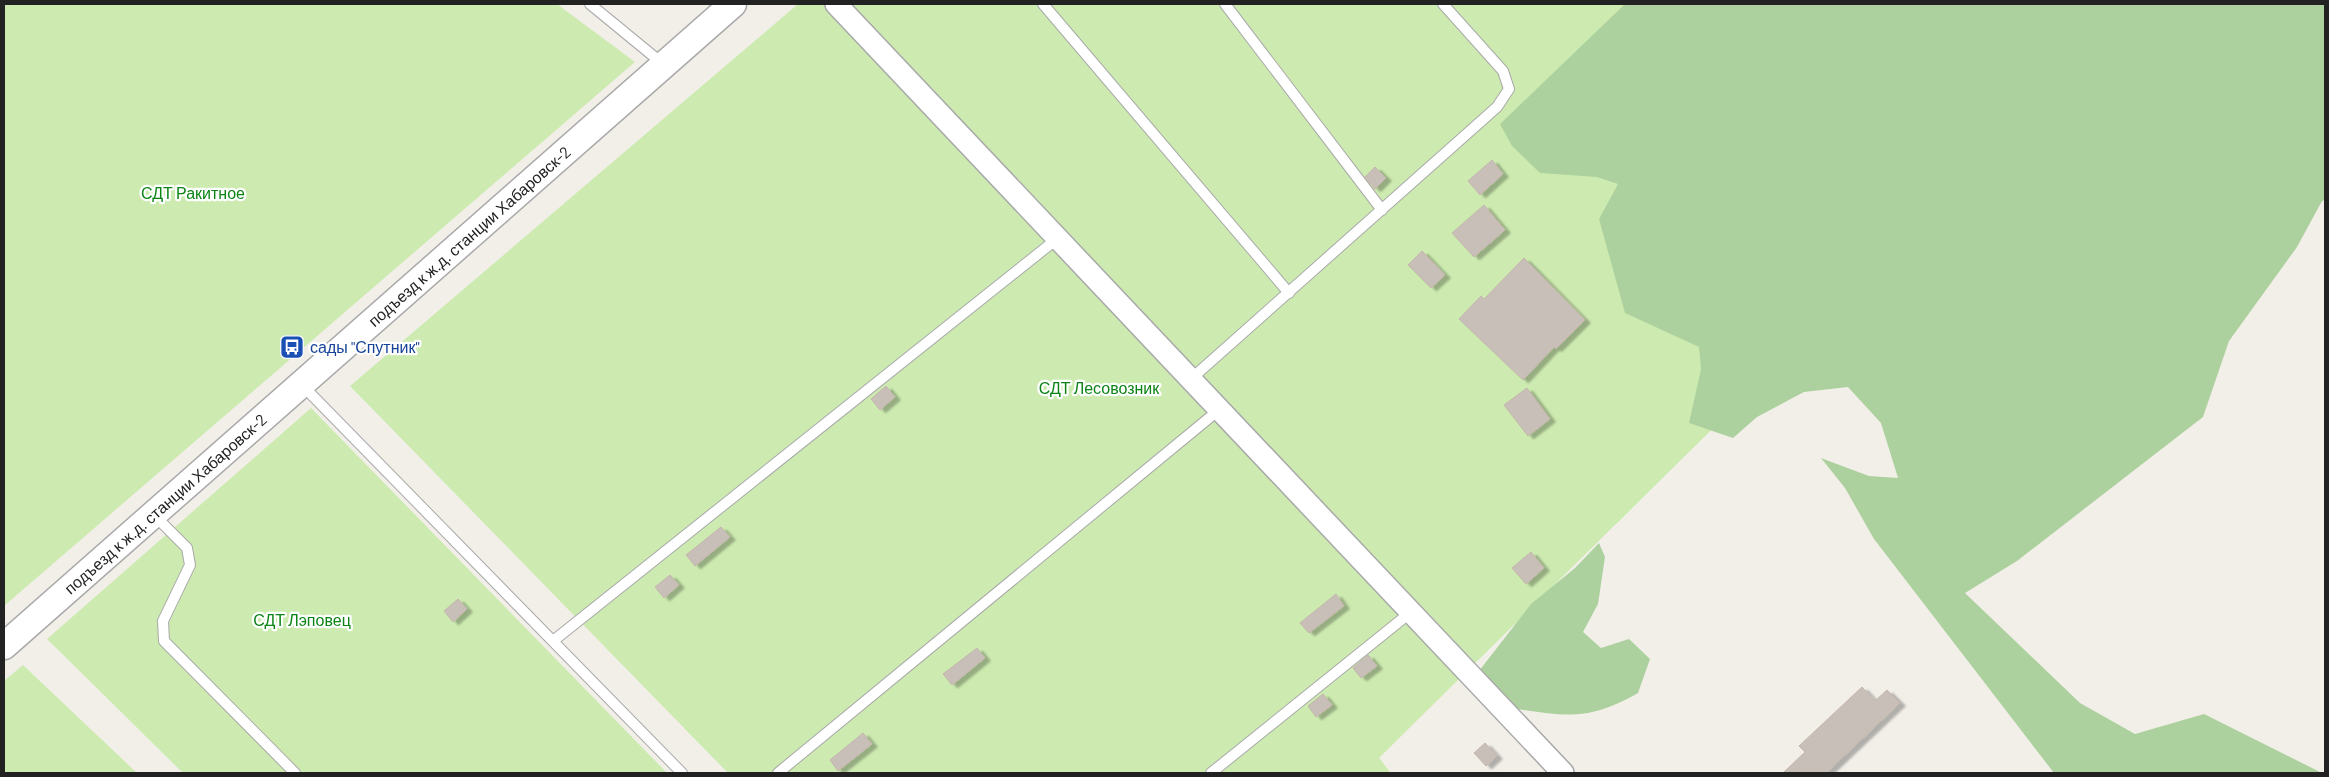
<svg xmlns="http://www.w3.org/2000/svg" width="2329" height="777" font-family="Barlow,sans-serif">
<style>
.grass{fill:#cdebb0}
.forest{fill:#add19e}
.building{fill:#c7bfb8;stroke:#c4b6ab;filter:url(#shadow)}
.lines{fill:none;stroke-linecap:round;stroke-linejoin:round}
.service-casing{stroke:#a9a9a9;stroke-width:12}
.minor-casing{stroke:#a9a9a9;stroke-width:24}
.tertiary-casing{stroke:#a9a9a9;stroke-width:29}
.service{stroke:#fff;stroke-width:10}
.minor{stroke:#fff;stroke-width:21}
.tertiary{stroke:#fff;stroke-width:26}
.labels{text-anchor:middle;stroke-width:4.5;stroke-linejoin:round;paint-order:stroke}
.park-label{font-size:16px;fill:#0c8416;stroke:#fff}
.street-label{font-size:16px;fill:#222;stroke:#fff}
.transit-label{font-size:16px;fill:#164399;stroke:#fff;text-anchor:start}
</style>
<defs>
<filter id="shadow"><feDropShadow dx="5.5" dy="3" stdDeviation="1" flood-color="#0004"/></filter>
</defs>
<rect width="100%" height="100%" fill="#f2efe9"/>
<path class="grass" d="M 4,4 L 557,4 L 635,62 L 4,606 Z
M 798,4 L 1637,4 L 1847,296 L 1379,758 L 1391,773 L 728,773 L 350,386 Z
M 311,408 L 667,773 L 183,773 L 47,639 Z
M 23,665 L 137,773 L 4,773 L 4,681 Z"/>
<path class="forest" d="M 1625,4 L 2325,4 L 2325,200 L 2322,201 L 2297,247 L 2229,341 L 2203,417 L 2017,561 L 1965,593 L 2080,703 L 2135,734 L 2204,714 L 2322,773 L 2054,773 L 1874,539 L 1845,488 L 1821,458 L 1869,476 L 1898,478 L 1881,423 L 1848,387 L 1804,392 L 1757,417 L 1733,438 L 1689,423 L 1701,369 L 1699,347 L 1625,313 L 1599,219 L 1618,184 L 1597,177 L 1540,173 L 1512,146 L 1500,124 Z
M 1599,543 L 1605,557 L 1598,604 L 1583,632 L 1601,648 L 1629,639 L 1650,659 L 1638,693 C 1587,722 1565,716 1510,708 L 1479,671 L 1531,604 L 1575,568 Z"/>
<path class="building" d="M 1492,160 L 1503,174 L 1480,195 L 1468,181 Z
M 1375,167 L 1386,178 L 1375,189 L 1365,177 Z
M 1484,205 L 1505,230 L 1474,257 L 1452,233 Z
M 1422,251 L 1445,275 L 1431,288 L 1408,265 Z
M 1524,258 L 1585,320 L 1556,349 L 1554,347 L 1523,380 L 1459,319 L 1481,296 L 1484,299 Z
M 886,386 L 895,397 L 880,410 L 871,399 Z
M 1527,388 L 1550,419 L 1528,436 L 1504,405 Z
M 721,527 L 730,537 L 695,566 L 686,555 Z
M 1531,552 L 1544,568 L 1526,584 L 1512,568 Z
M 670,575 L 679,585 L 664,598 L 655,587 Z
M 1336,594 L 1344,606 L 1309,633 L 1300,623 Z
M 458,599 L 467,609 L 453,622 L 444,611 Z
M 977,648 L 985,658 L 952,685 L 943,674 Z
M 1368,655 L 1377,666 L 1361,678 L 1353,668 Z
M 1862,687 L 1875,701 L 1887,690 L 1900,703 L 1826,773 L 1783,773 L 1805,752 L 1799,746 Z
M 1323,694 L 1332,705 L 1316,717 L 1308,706 Z
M 863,733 L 872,744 L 838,771 L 830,760 Z
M 1485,743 L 1497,756 L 1486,766 L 1474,753 Z"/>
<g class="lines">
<g class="service-casing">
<path id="service" d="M 590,4 L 663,64
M 1043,4 L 1289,293
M 1225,4 L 1382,210
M 1191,379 L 1497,107 L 1509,89 L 1503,71 L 1443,4
M 302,385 L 682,773
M 154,515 L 187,548 L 190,565 L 163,621 L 164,641 L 295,773
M 553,641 L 1058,238
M 778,773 L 1220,409
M 1211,773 L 1411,612"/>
</g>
<g class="minor-casing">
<path id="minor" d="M 836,4 L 1563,773"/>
</g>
<g class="tertiary-casing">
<g id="tertiary">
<path id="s1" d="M 4,646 L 733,4"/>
</g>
</g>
<use href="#service" class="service"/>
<use href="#minor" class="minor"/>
<use href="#tertiary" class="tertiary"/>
</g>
<defs>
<g id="bus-square" transform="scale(1.25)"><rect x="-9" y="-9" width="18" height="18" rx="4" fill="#1a4fb4" stroke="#fff"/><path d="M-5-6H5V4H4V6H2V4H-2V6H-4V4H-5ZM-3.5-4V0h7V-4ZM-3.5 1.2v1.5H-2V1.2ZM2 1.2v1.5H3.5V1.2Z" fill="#fff"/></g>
</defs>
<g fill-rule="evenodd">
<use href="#bus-square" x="292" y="347"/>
</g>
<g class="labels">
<g class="park-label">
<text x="193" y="199">СДТ Ракитное</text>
<text x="1099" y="394">СДТ Лесовозник</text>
<text x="302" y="626">СДТ Лэповец</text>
</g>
<g class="street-label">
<text dy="6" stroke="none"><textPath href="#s1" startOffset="620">подъезд к ж.д. станции Хабаровск-2</textPath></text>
<text dy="6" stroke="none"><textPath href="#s1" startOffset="215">подъезд к ж.д. станции Хабаровск-2</textPath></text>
</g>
<g class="transit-label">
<text x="310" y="353">сады "Спутник"</text>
</g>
</g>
<rect width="2329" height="777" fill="none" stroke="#222222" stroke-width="10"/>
</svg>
